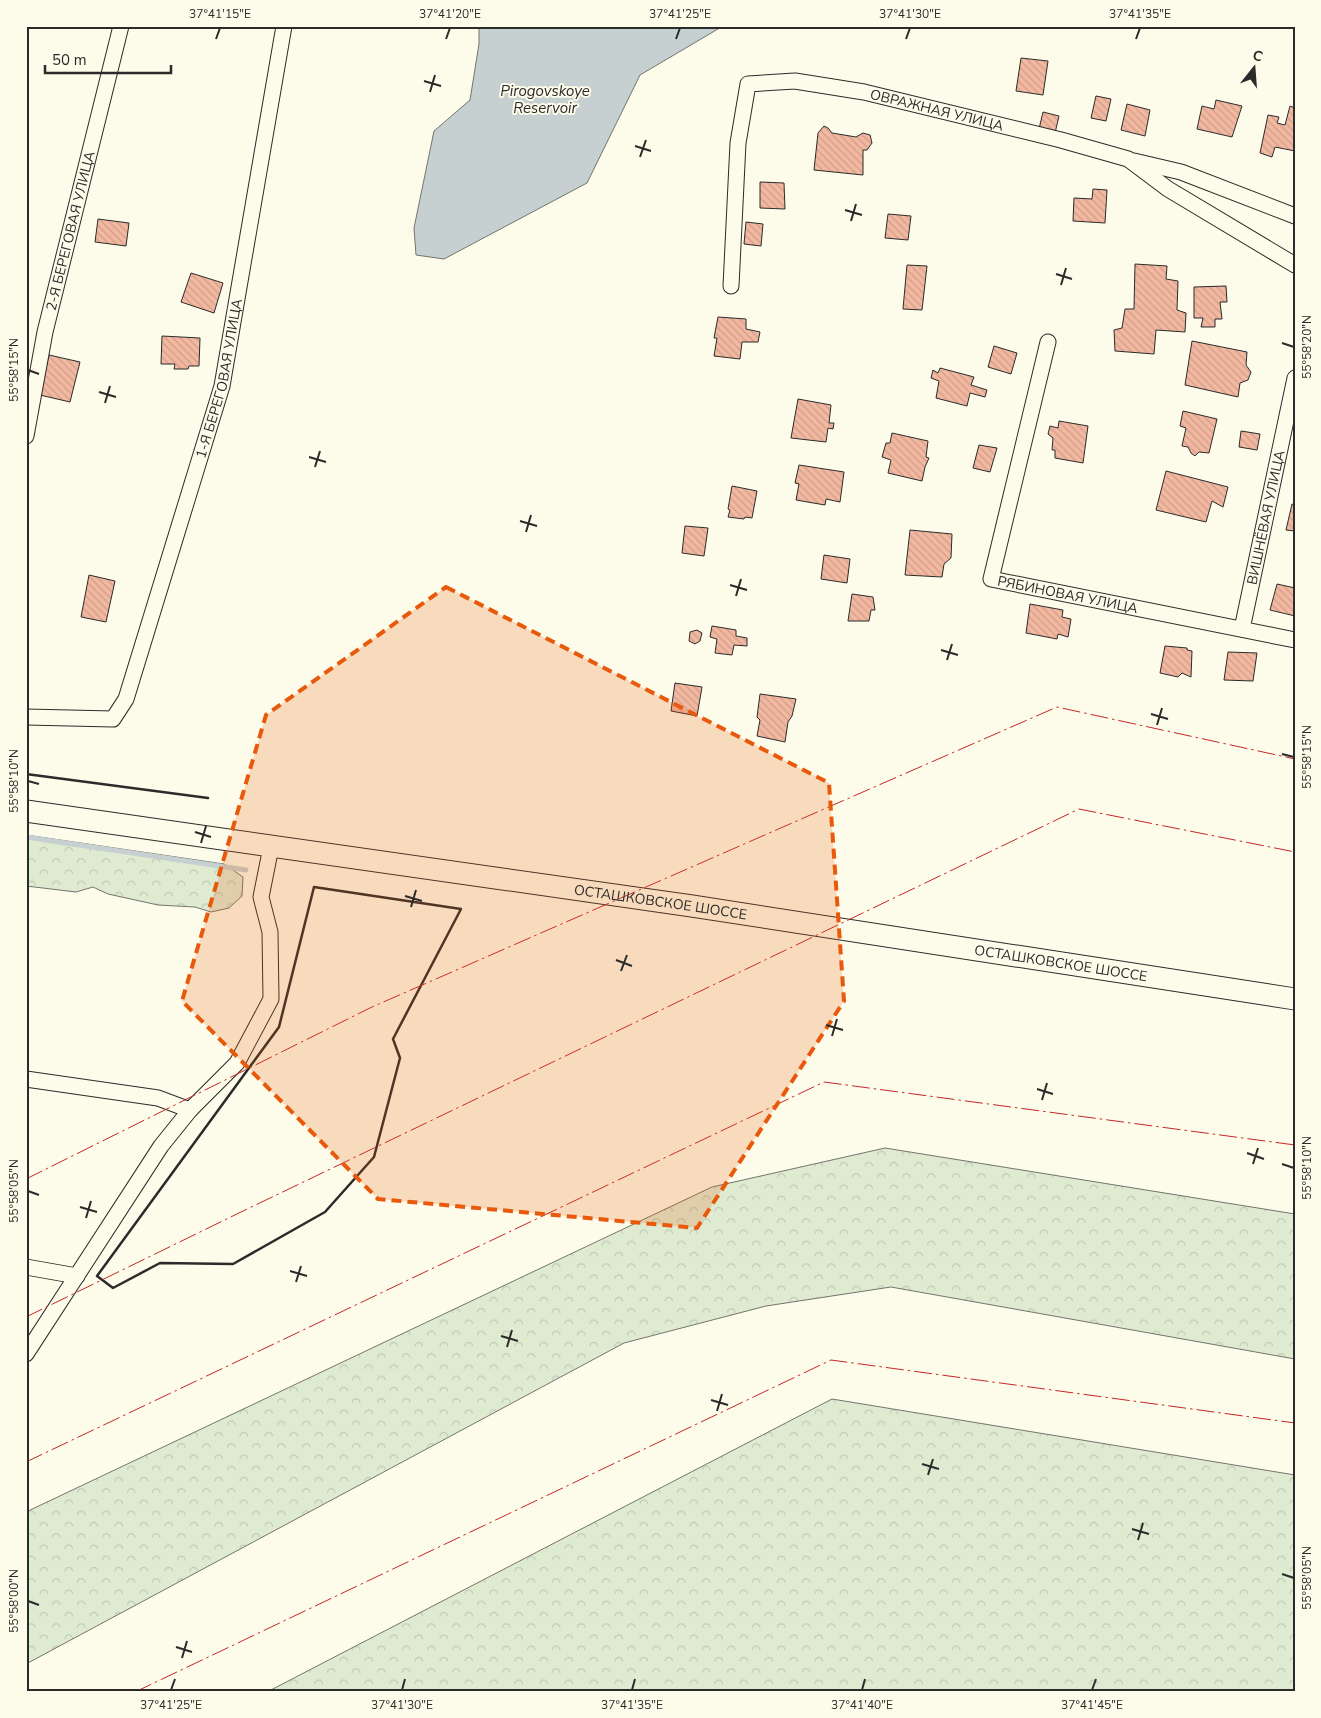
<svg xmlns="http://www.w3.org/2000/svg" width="1321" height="1718" font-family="'Nunito Sans',sans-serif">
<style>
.forest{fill:url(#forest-crowns);stroke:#74746e}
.water{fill:#c7d0d0;stroke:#74746e}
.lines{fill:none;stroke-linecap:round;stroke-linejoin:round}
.stream{stroke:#c7d0d0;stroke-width:5}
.building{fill:url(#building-back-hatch);stroke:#2b2b2b}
.street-casing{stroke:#2b2b2b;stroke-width:17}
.secondary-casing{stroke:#2b2b2b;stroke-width:23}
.street{stroke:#fdfbea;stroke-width:15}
.secondary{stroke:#fdfbea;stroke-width:21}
.wall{stroke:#2b2b2b;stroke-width:2.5}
.power{stroke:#c62828;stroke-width:1;stroke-dasharray:18 4 2.5 4;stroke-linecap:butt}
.marked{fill:#e8590c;fill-opacity:0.2;stroke:#e8590c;stroke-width:4;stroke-dasharray:10 6;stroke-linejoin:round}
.ticks{fill:none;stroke:#2b2b2b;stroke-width:2}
.labels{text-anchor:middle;stroke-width:4;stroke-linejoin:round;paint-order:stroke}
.street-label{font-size:14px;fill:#2b2b2b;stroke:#fdfbea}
.water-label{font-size:15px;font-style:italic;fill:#2b2b2b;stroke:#fdfbea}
.neatline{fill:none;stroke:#2b2b2b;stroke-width:2}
.ticks-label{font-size:12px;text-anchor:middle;fill:#2b2b2b}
</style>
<defs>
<pattern id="forest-crowns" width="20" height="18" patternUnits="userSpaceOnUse" patternTransform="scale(1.25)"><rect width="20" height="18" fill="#deebd1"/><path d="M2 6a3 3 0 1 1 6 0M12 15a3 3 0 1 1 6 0" fill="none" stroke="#bfcab4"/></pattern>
<pattern id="building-back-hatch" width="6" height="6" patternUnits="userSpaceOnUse" patternTransform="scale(1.25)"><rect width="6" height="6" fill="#f2b8a0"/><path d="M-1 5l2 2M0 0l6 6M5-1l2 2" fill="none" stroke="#d09e8a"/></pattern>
</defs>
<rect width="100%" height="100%" fill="#fdfbea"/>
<path class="forest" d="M 26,835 L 224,864 L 243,877 L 242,896 L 229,908 L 211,912 L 195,907 L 158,905 L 108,894 L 93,887 L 76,892 L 26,886 Z
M 885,1148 L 1295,1214 L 1295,1359 L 891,1287 L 766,1306 L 624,1343 L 26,1664 L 26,1512 L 712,1187 Z
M 832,1399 L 1295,1475 L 1295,1692 L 267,1692 Z"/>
<path class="water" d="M 479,26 L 723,26 L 640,75 L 587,183 L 444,259 L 416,255 L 414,228 L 434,131 L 470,100 L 479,44 Z"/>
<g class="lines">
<path class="stream" d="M 26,837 L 246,870"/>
</g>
<path class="building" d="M 1021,58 L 1048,61 L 1043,95 L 1016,91 Z
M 1096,96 L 1111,99 L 1106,121 L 1091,118 Z
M 1216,100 L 1242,106 L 1232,137 L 1197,129 L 1202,106 L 1214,109 Z
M 1127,104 L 1150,110 L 1145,136 L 1121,130 Z
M 1290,106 L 1295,108 L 1295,151 L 1275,147 L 1272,157 L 1260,153 L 1268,115 L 1279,117 L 1277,123 L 1285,125 Z
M 1043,112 L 1059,116 L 1055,133 L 1039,129 Z
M 824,126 L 828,128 L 832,133 L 856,137 L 863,133 L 870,135 L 872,143 L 867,150 L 863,150 L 863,175 L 814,170 L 818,133 Z
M 760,182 L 784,183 L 785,209 L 760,208 Z
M 1093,189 L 1107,190 L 1105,223 L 1073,221 L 1074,198 L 1092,199 Z
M 888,214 L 911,216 L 908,240 L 885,238 Z
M 98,219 L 129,223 L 126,246 L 95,242 Z
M 746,222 L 763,224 L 761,246 L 744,244 Z
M 1135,264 L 1167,266 L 1166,279 L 1178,281 L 1177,310 L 1186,313 L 1185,332 L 1156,330 L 1154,354 L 1115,351 L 1114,330 L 1122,328 L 1125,309 L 1134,309 Z
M 907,265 L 927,266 L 922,310 L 903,309 Z
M 191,273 L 223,283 L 214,313 L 181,302 Z
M 1226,286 L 1227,302 L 1220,302 L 1222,319 L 1215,319 L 1215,327 L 1201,327 L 1203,318 L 1194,318 L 1194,287 Z
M 718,317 L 746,319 L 746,329 L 760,332 L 758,342 L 742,342 L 740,359 L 714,356 L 717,338 L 714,338 Z
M 162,336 L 200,338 L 199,366 L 189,366 L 188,369 L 174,369 L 175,364 L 161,364 Z
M 1192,341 L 1247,352 L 1246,365 L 1251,372 L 1248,380 L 1240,383 L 1238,397 L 1185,385 Z
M 994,346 L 1017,353 L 1011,374 L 988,367 Z
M 49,355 L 80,362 L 70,402 L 40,395 Z
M 940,368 L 974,377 L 971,385 L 987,390 L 985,397 L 970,393 L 967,406 L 936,398 L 939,381 L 931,378 L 933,370 L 938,373 Z
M 798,399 L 831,405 L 829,423 L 834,423 L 833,429 L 828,428 L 826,442 L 791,438 Z
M 1183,411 L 1217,419 L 1209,453 L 1199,452 L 1195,456 L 1191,453 L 1188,447 L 1182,446 L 1186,428 L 1180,426 Z
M 1059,421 L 1088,426 L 1083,463 L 1055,458 L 1055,450 L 1052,450 L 1053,438 L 1048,434 L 1050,426 L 1058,428 Z
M 1241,431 L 1260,434 L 1257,450 L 1239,447 Z
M 892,433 L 928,441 L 926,457 L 929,458 L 925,467 L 922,481 L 888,473 L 891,460 L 882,457 L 886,443 L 890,443 Z
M 979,445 L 997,448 L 990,472 L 973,468 Z
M 799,465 L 844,472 L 840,502 L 826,499 L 825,505 L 796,500 L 799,484 L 795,483 Z
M 1166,471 L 1228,487 L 1223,507 L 1212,501 L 1206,522 L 1156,510 Z
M 732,486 L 757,491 L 752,518 L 745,517 L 744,519 L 728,517 L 730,510 L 728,509 Z
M 1292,504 L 1295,505 L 1295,531 L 1286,530 Z
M 685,526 L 708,528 L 704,556 L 682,553 Z
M 910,530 L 952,534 L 951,558 L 944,564 L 942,577 L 905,575 Z
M 824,555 L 850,559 L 847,583 L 821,579 Z
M 89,575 L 115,581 L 106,622 L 81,617 Z
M 1277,584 L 1295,588 L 1295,616 L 1270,610 Z
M 852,594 L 873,597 L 875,610 L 871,610 L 869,621 L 848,621 Z
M 1030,604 L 1063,610 L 1062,617 L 1071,619 L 1068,637 L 1058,634 L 1057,639 L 1026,633 Z
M 712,626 L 736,630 L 736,636 L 747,638 L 747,646 L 734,645 L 732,655 L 715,653 L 717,639 L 710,637 Z
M 697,630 L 702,633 L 700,641 L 695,644 L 689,641 L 690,632 Z
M 1165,646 L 1187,648 L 1187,650 L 1192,651 L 1191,677 L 1182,673 L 1178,677 L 1160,673 Z
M 1228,652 L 1257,653 L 1253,681 L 1224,680 Z
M 675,683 L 702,687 L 697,716 L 671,711 Z
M 760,694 L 796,699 L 792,716 L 788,722 L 785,742 L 757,736 L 760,720 L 757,717 Z"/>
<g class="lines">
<g class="street-casing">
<g id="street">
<path d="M 1134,161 L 1181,172 L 1295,216"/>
<path id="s1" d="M 731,286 L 738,143 L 748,84 L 795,81 L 864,92 L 1061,140 L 1128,159 L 1168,189 L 1295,265"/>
<path id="s2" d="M 1048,342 L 991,579 L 1295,640"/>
<path id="s3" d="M 26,436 L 45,332 L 121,26"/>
<path id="s4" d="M 1242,629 L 1295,378"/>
<path id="s5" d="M 26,717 L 113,719 L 126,699 L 222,386 L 284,26"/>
<path d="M 26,1079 L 158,1098 L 190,1110"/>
<path d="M 26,1267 L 77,1276"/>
<path d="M 26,1354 L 161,1146 L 190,1110 L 237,1063 L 271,999 L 270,932 L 261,897 L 271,847"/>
</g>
</g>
<g class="secondary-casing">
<g id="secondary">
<path id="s6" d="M 26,811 L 692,906 L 1295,999"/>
</g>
</g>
<use href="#street" class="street"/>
<use href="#secondary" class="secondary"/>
<path class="wall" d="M 26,774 L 208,798
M 314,887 L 461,909 L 393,1039 L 400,1058 L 374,1157 L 325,1212 L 233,1264 L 160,1263 L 113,1288 L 97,1276 L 279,1027 Z"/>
<path class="power" d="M 26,1179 L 372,1007 L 1057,707 L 1295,759
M 26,1317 L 241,1212 L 1079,809 L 1295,852
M 26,1462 L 824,1082 L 1295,1145
M 135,1692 L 831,1360 L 1295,1423"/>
</g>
<path class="marked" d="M 446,587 L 829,783 L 844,1001 L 697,1228 L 378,1199 L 182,1001 L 266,715 Z"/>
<path class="ticks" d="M 216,39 L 220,28M 446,39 L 450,28M 676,39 L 680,28M 906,39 L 910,28M 1136,39 L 1140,28M 424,81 L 441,86M 430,92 L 435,75M 635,146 L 651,151M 640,157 L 646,140M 845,210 L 862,215M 851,221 L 856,204M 1056,274 L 1072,279M 1061,285 L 1066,268M 1282,343 L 1294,347M 28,370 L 39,374M 99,392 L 116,397M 105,403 L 110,386M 309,457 L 326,462M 315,467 L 320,451M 520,521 L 537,526M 526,532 L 531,515M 730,585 L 747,590M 736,596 L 741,579M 941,650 L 958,655M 947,660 L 952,644M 1151,714 L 1168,719M 1157,725 L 1162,708M 1282,754 L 1294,757M 28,781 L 39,784M 195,832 L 211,837M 201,843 L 206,826M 405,896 L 422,901M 411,907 L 416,890M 616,960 L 632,966M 621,971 L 627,955M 826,1025 L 843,1030M 832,1036 L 837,1019M 1037,1089 L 1053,1094M 1042,1100 L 1047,1083M 1247,1153 L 1264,1159M 1253,1164 L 1258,1148M 1282,1164 L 1294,1168M 28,1191 L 39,1195M 80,1207 L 97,1212M 86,1218 L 91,1201M 290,1271 L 307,1276M 296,1282 L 301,1266M 501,1336 L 518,1341M 507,1347 L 512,1330M 711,1400 L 728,1405M 717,1411 L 722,1394M 922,1464 L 939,1469M 928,1475 L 933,1459M 1132,1529 L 1149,1534M 1138,1540 L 1143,1523M 1282,1574 L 1294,1578M 28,1601 L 39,1605M 176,1647 L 192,1652M 182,1658 L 187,1641M 171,1690 L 175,1679M 402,1690 L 405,1679M 632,1690 L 635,1679M 862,1690 L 865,1679M 1092,1690 L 1096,1679"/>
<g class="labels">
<g class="street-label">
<text dy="5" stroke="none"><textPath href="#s1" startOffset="395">ОВРАЖНАЯ УЛИЦА</textPath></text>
<text dy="5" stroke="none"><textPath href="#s3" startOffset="210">2-Я БЕРЕГОВАЯ УЛИЦА</textPath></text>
<text dy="5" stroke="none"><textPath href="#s5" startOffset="445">1-Я БЕРЕГОВАЯ УЛИЦА</textPath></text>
<text dy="5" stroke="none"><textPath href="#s4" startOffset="114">ВИШНЁВАЯ УЛИЦА</textPath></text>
<text dy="5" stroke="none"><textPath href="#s2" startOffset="322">РЯБИНОВАЯ УЛИЦА</textPath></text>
<text dy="5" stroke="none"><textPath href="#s6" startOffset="641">ОСТАШКОВСКОЕ ШОССЕ</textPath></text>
<text dy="5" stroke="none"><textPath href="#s6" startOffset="1046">ОСТАШКОВСКОЕ ШОССЕ</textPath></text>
</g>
<g class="water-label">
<text x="545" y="96">Pirogovskoye<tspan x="545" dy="17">Reservoir</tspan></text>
</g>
</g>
<rect width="1321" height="1718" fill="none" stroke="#fdfbea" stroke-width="55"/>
<g transform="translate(1254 68) rotate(17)" stroke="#fdfbea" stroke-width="4" paint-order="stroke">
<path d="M0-4L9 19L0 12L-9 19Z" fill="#2b2b2b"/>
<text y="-8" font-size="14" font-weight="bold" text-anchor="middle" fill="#2b2b2b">С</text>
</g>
<path d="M45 65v8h126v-8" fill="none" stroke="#2b2b2b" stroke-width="2.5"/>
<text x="52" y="65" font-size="15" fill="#2b2b2b" stroke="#fdfbea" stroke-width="4" paint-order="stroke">50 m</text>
<rect x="28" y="28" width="1266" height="1662" class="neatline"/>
<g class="ticks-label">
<text x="220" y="18">37°41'15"E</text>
<text x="450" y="18">37°41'20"E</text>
<text x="680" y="18">37°41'25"E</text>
<text x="910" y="18">37°41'30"E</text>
<text x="1140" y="18">37°41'35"E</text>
<text transform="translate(1307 347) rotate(-90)" y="4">55°58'20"N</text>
<text transform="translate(14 370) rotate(-90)" y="4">55°58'15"N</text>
<text transform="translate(1307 757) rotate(-90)" y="4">55°58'15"N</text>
<text transform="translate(14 781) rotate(-90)" y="4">55°58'10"N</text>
<text transform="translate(1307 1168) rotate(-90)" y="4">55°58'10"N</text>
<text transform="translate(14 1191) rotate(-90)" y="4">55°58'05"N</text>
<text transform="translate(1307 1578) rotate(-90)" y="4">55°58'05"N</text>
<text transform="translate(14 1601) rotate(-90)" y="4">55°58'00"N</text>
<text x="171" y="1709">37°41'25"E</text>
<text x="402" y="1709">37°41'30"E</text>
<text x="632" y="1709">37°41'35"E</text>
<text x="862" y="1709">37°41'40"E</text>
<text x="1092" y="1709">37°41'45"E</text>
</g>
</svg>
